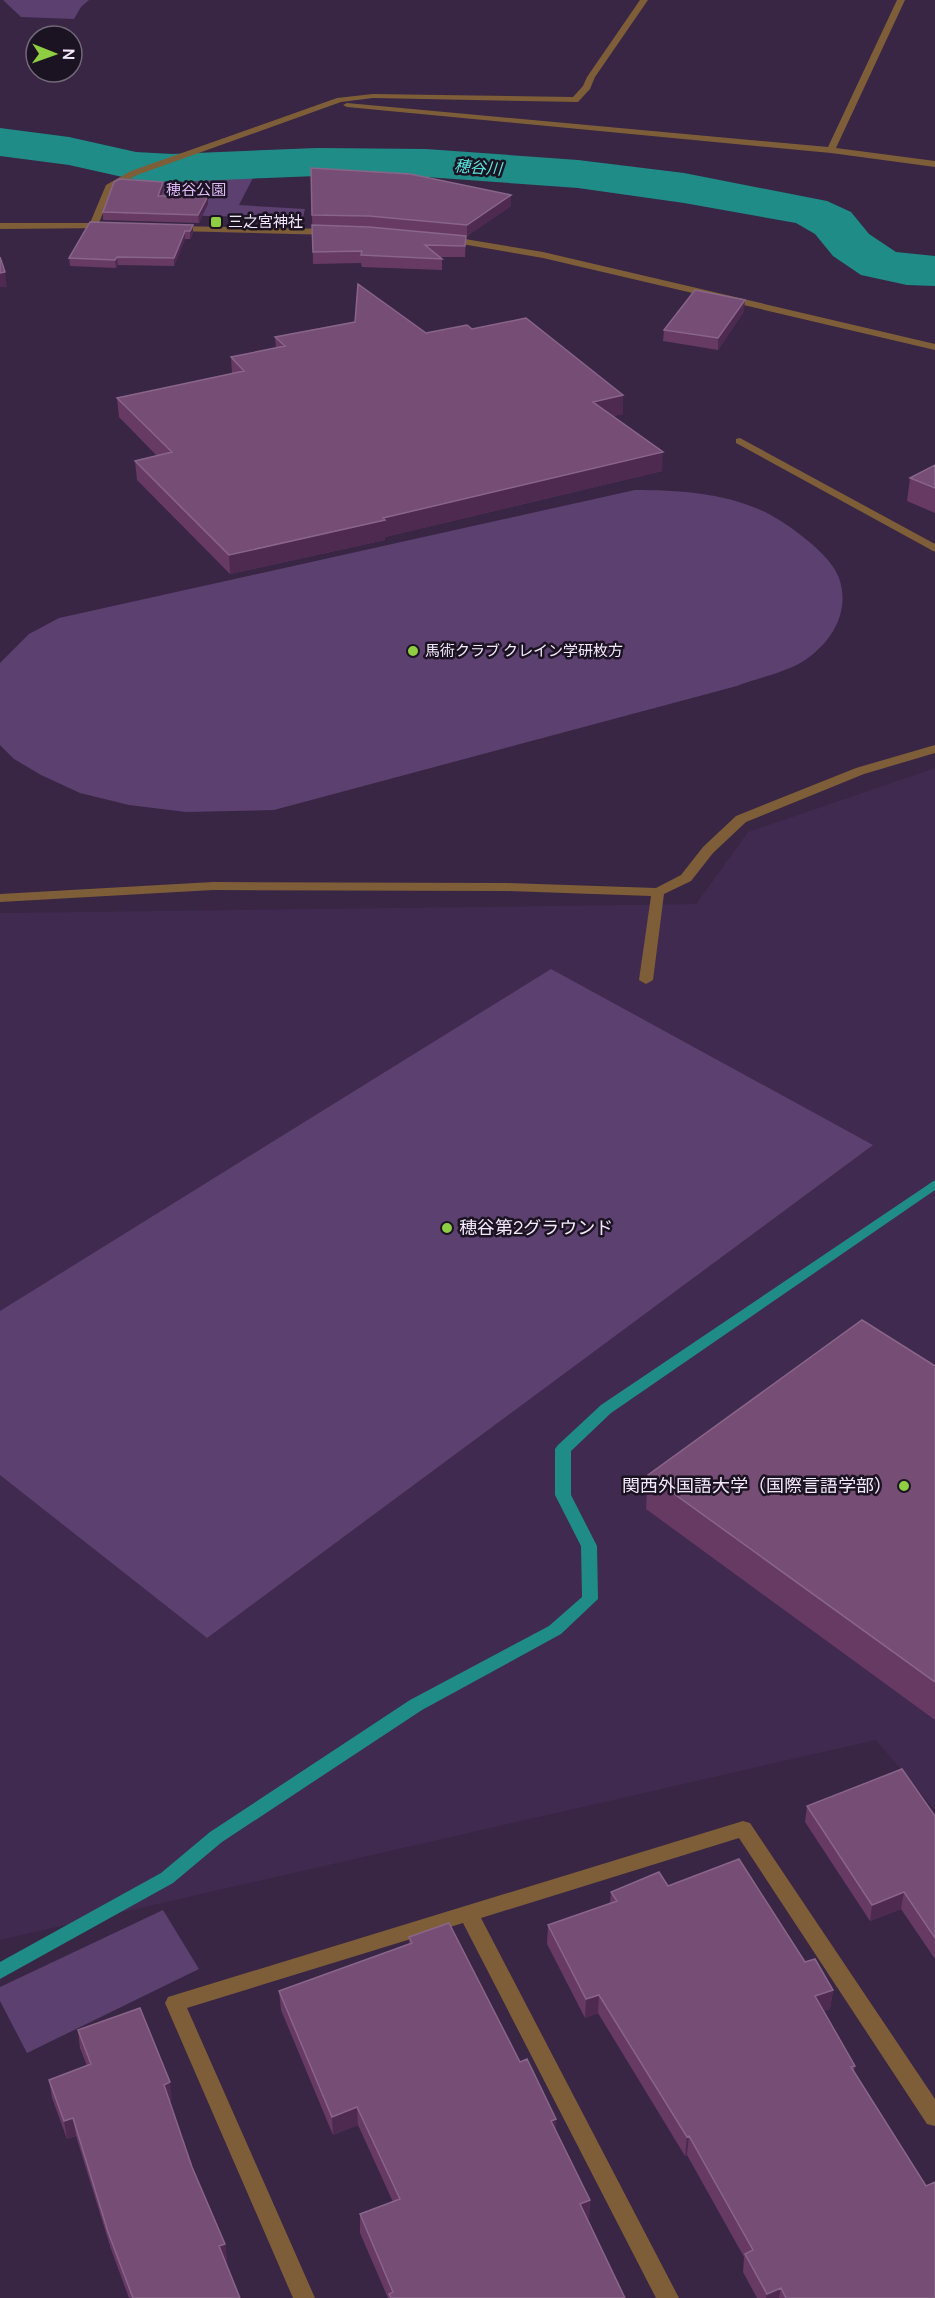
<svg xmlns="http://www.w3.org/2000/svg" width="935" height="2298" font-family="Manrope,'Noto Sans JP',sans-serif">
<style>
.built{fill:#402a4f}
.green{fill:#5c406f}
.lines{fill:none;stroke-linecap:round;stroke-linejoin:round}
.stream{fill:#208c87;fill-rule:evenodd}
.river{fill:#208c87;fill-rule:evenodd}
.minor{fill:#7e5e38;fill-rule:evenodd}
.wall{fill:#673a63}
.shaded-wall{fill:#4e2a50}
.building{fill:#764d74;stroke:#896589;stroke-width:1.5}
.poi-dot{fill:#8fcd42;stroke:#1b1321;stroke-width:2}
.labels{text-anchor:middle;stroke-width:5;stroke-linejoin:round;paint-order:stroke}
.far-park-label{font-size:15px;fill:#dfb9fa;stroke:#1b1321}
.far-poi-label{font-size:15px;fill:#f3e8fc;stroke:#1b1321;text-anchor:start}
.far-water-label{font-size:16px;font-style:italic;fill:#58e7e0;stroke:#1b1321}
.poi-label{font-size:18px;fill:#f3e8fc;stroke:#1b1321;text-anchor:start}
</style>
<rect width="100%" height="100%" fill="#382644"/>
<path class="built" d="M 935,768 L 935,1810 L 876,1740 L 0,1940 L 0,913 L 696,904 L 748,832 Z"/>
<path class="green" d="M 3,0 L 89,0 L 81,7 L 74,19 L 21,17 Z
M 187,164 L 258,168 L 239,205 L 305,209 L 303,218 L 115,214 L 129,184 Z
M 635,490 C 678,490 725,493 765,512 C 787,523 831,554 839,578 C 851,612 831,644 802,662 C 783,673 758,678 737,686 L 274,810 L 186,812 L 129,805 L 80,793 L 41,775 L 14,759 L 0,745 L 0,663 L 29,634 L 59,618 Z
M 551,969 L 873,1145 L 207,1638 L 0,1475 L 0,1311 Z
M 163,1910 L 199,1969 L 27,2053 L 0,2001 L 0,1987 Z"/>
<g class="lines">
<path class="stream" d="M 935,1180 L 935,1190 L 611,1413 L 571,1451 L 571,1495 L 597,1546 L 598,1599 L 561,1634 L 422,1710 L 222,1842 L 173,1883 L 0,1979 L 0,1962 L 161,1873 L 210,1832 L 410,1700 L 549,1626 L 582,1597 L 581,1546 L 555,1495 L 555,1449 L 558,1445 L 601,1405 Z"/>
<path class="river" d="M 0,128 L 69,137 L 136,152 L 172,154 L 317,148 L 426,149 L 578,160 L 684,173 L 827,201 L 851,212 L 869,234 L 896,252 L 935,256 L 935,286 L 907,285 L 861,275 L 833,256 L 815,234 L 796,223 L 684,203 L 578,188 L 426,177 L 317,176 L 172,182 L 136,180 L 69,165 L 0,156 Z"/>
<path class="minor" d="M 640,0 L 648,0 L 595,77 L 590,89 L 578,102 L 373,98 L 341,102 L 137,175 L 113,188 L 99,223 L 111,224 L 111,228 L 0,229 L 0,223 L 90,223 L 106,185 L 131,171 L 337,98 L 373,94 L 573,97 L 583,86 L 587,77 Z
M 897,0 L 905,0 L 836,148 L 935,161 L 935,167 L 831,153 L 347,107 L 343,105 L 347,103 L 828,147 Z
M 171,226 L 333,229 L 338,232 L 333,235 L 174,231 L 169,228 Z
M 447,236 L 543,252 L 935,344 L 935,350 L 543,258 L 444,241 L 442,239 Z
M 740,438 L 935,544 L 935,552 L 736,443 L 736,439 Z
M 935,745 L 935,753 L 864,774 L 746,822 L 713,853 L 691,881 L 664,894 L 653,980 L 646,984 L 639,980 L 651,896 L 505,891 L 213,890 L 0,902 L 0,894 L 213,882 L 505,883 L 656,888 L 681,875 L 703,847 L 736,816 L 856,768 Z
M 743,1821 L 750,1823 L 935,2099 L 935,2126 L 927,2124 L 739,1838 L 481,1918 L 679,2298 L 656,2298 L 463,1923 L 187,2008 L 315,2298 L 293,2298 L 165,2003 L 168,1997 Z"/>
</g>
<path class="wall" d="M 311,168 L 511,206 L 467,236 L 453,235 L 466,236 L 465,257 L 440,257 L 442,259 L 442,270 L 362,267 L 361,263 L 313,264 Z
M 164,189 L 161,196 L 208,204 L 199,223 L 103,220 L 103,212 Z
M 193,225 L 193,233 L 190,239 L 185,239 L 174,266 L 118,265 L 116,268 L 70,266 L 69,258 Z
M 744,311 L 718,350 L 663,341 L 664,330 Z
M 472,329 L 623,395 L 623,414 L 612,416 L 662,471 L 385,537 L 385,540 L 230,574 L 137,480 L 135,461 L 157,456 L 119,417 L 117,398 L 232,374 L 231,357 L 276,348 L 275,337 L 426,333 Z
M 935,465 L 935,513 L 907,501 L 910,478 Z
M 935,1366 L 935,1720 L 646,1509 L 648,1475 Z
M 807,1806 L 935,1816 L 935,1959 L 901,1909 L 870,1921 L 805,1822 Z
M 668,1886 L 805,1962 L 833,1990 L 830,2009 L 823,2011 L 855,2066 L 854,2072 L 935,2298 L 757,2298 L 743,2272 L 744,2257 L 687,2155 L 685,2156 L 598,2013 L 585,2018 L 547,1944 L 548,1925 L 610,1903 L 611,1892 Z
M 409,1937 L 520,2062 L 556,2119 L 556,2130 L 590,2200 L 589,2218 L 588,2219 L 625,2298 L 388,2298 L 360,2233 L 360,2214 L 393,2202 L 358,2125 L 333,2135 L 281,2010 L 279,1991 L 409,1944 Z
M 78,2030 L 172,2100 L 169,2101 L 192,2167 L 225,2244 L 227,2261 L 225,2262 L 240,2298 L 129,2298 L 111,2249 L 76,2136 L 67,2139 L 52,2098 L 49,2080 L 87,2066 L 80,2048 Z"/>
<path class="shaded-wall" d="M 163,182 L 164,189 L 158,203 L 158,196 Z
M 511,195 L 511,206 L 467,236 L 467,225 Z
M 208,196 L 208,204 L 199,223 L 198,215 Z
M 193,225 L 193,233 L 190,239 L 190,231 Z
M 185,231 L 185,239 L 174,266 L 174,258 Z
M 117,257 L 118,265 L 116,268 L 115,260 Z
M 5,272 L 7,287 L 0,287 L 0,273 Z
M 745,300 L 744,311 L 718,350 L 718,338 Z
M 623,395 L 623,414 L 592,420 L 593,402 Z
M 663,452 L 662,471 L 385,537 L 385,540 L 230,574 L 229,555 Z
M 904,1892 L 901,1909 L 870,1921 L 872,1905 Z
M 833,1990 L 830,2009 L 812,2015 L 815,1996 Z
M 599,1995 L 598,2013 L 585,2018 L 586,1999 Z
M 170,2082 L 172,2100 L 166,2102 L 164,2085 Z
M 357,2107 L 358,2125 L 333,2135 L 332,2117 Z
M 73,2118 L 76,2136 L 67,2139 L 64,2121 Z
M 556,2119 L 556,2137 L 551,2121 Z
M 689,2136 L 687,2155 L 685,2156 L 687,2137 Z
M 590,2200 L 589,2218 L 580,2222 L 580,2204 Z
M 225,2244 L 227,2261 L 220,2264 L 219,2246 Z
M 781,2288 L 779,2298 L 766,2298 L 767,2294 Z"/>
<path class="building" d="M 311,168 L 410,174 L 511,195 L 467,225 L 369,216 L 312,215 Z
M 119,179 L 163,182 L 158,196 L 208,196 L 198,215 L 103,212 L 114,182 Z
M 90,222 L 193,225 L 190,231 L 185,231 L 174,258 L 117,257 L 115,260 L 69,258 Z
M 312,225 L 369,227 L 466,236 L 465,246 L 425,245 L 442,259 L 361,255 L 362,251 L 313,252 Z
M 0,257 L 5,272 L 0,273 Z
M 358,284 L 426,333 L 467,325 L 472,329 L 526,318 L 623,395 L 593,402 L 663,452 L 383,518 L 385,520 L 229,555 L 135,461 L 172,452 L 117,398 L 244,371 L 231,357 L 285,346 L 275,337 L 355,322 Z
M 695,290 L 745,300 L 718,338 L 664,330 Z
M 935,465 L 935,488 L 910,478 Z
M 862,1320 L 935,1366 L 935,1682 L 648,1475 Z
M 902,1769 L 935,1816 L 935,1938 L 904,1892 L 872,1905 L 807,1806 Z
M 739,1859 L 805,1962 L 815,1959 L 833,1990 L 815,1996 L 855,2066 L 851,2067 L 926,2186 L 935,2182 L 935,2298 L 786,2298 L 781,2288 L 767,2294 L 745,2254 L 753,2250 L 689,2136 L 687,2137 L 599,1995 L 586,1999 L 548,1925 L 617,1901 L 611,1892 L 659,1872 L 668,1886 Z
M 449,1923 L 520,2062 L 527,2059 L 556,2119 L 551,2121 L 590,2200 L 580,2204 L 625,2298 L 391,2298 L 389,2294 L 393,2292 L 360,2214 L 400,2199 L 357,2107 L 332,2117 L 279,1991 L 412,1943 L 409,1937 Z
M 140,2008 L 170,2082 L 164,2085 L 192,2167 L 225,2244 L 219,2246 L 240,2298 L 133,2298 L 108,2232 L 73,2118 L 64,2121 L 49,2080 L 91,2064 L 78,2030 Z"/>
<g class="poi-dot">
<rect x="210" y="216" width="12" height="12" rx="3"/>
<circle cx="413" cy="651" r="6"/>
<circle cx="447" cy="1228" r="6"/>
<circle cx="904" cy="1486" r="6"/>
</g>
<g class="labels">
<g class="far-park-label">
<text x="196" y="195">穂谷公園</text>
</g>
<g class="far-poi-label">
<text x="228" y="227">三之宮神社</text>
<text x="425" y="656">馬術クラブ クレイン学研枚方</text>
</g>
<g class="far-water-label">
<text transform="translate(478 167) rotate(4)" y="6">穂谷川</text>
</g>
<g class="poi-label">
<text x="459" y="1234">穂谷第2グラウンド</text>
<text x="892" y="1492" text-anchor="end">関西外国語大学（国際言語学部）</text>
</g>
</g>
<g transform="translate(54 54) rotate(91)"><circle r="28" fill="#1b1321" stroke="#716879" stroke-width="1.5"/>
<path d="M0-4.5L10 22L0 15L-10 22Z" fill="#8fcd42"/>
<text y="-9" font-size="16" font-weight="bold" text-anchor="middle" fill="#f3e8fc">N</text>
</g>
</svg>
